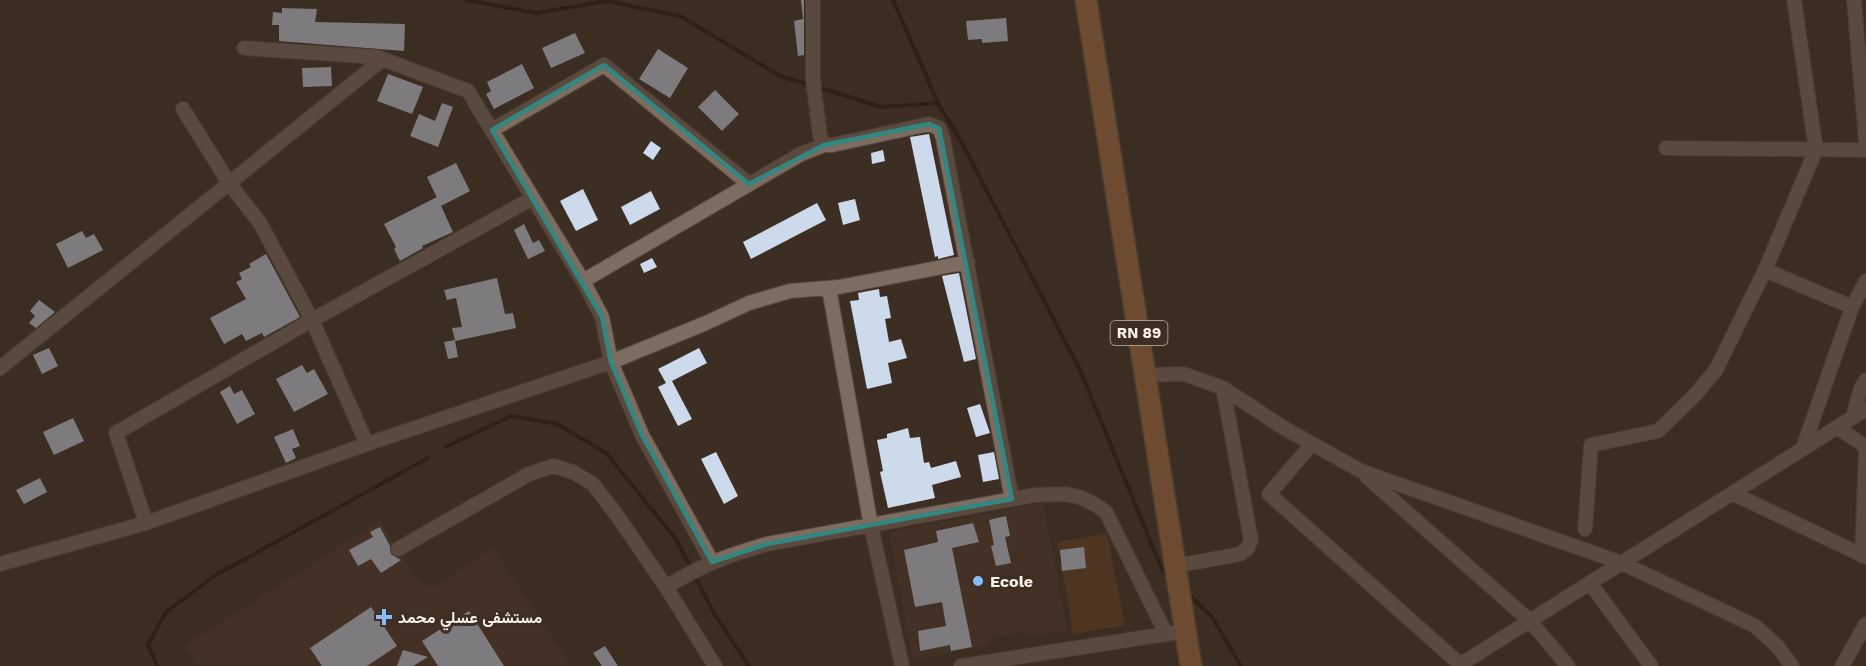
<svg xmlns="http://www.w3.org/2000/svg" width="1866" height="666" font-family="'Work Sans',Vazirmatn,sans-serif">
<style>
.built{fill:#493526}
.park{fill:#643e1f}
.lines{fill:none;stroke-linecap:round;stroke-linejoin:round}
.stream{stroke:#230f01;stroke-width:4}
.building{fill:#cddaec}
.minor-casing{stroke:#574a41;stroke-width:16}
.primary-casing{stroke:#574a41;stroke-width:24}
.minor{stroke:#7d6c60;stroke-width:14}
.primary{stroke:#a67041;stroke-width:21}
.marked{fill:none;stroke:#328880;stroke-width:4.5;stroke-linejoin:round}
.poi-dot{fill:#88bafc;stroke:#3c2e23;stroke-width:2}
.labels{text-anchor:middle;stroke-width:6;stroke-linejoin:round;paint-order:stroke}
.shield{fill:#3c2e23;stroke:#c1b6ae;stroke-width:1.5}
.shield-label{font-size:15px;font-weight:bold;fill:#faf0e9}
.poi-label{font-size:16px;font-weight:bold;fill:#faf0e9;stroke:#3c2e23;text-anchor:start}
</style>
<rect width="100%" height="100%" fill="#3c2e23"/>
<path class="built" d="M 1043,503 L 1067,630 L 1031,636 L 1025,632 L 992,638 L 988,645 L 913,660 L 889,532 Z
M 380,521 L 417,580 L 428,588 L 432,588 L 494,548 L 571,666 L 198,666 L 184,646 Z"/>
<path class="park" d="M 1107,534 L 1125,625 L 1073,634 L 1058,542 Z"/>
<g class="lines">
<path class="stream" d="M 467,0 L 536,13 L 607,1 L 680,16 L 780,76 L 811,85
M 893,0 L 938,103 L 963,145 L 1080,370 L 1163,572 L 1169,577
M 818,87 L 881,107 L 938,103
M 446,447 L 511,416 L 557,424 L 606,453 L 676,539 L 715,615 L 749,666
M 1188,594 L 1212,617 L 1241,666
M 157,666 L 148,645 L 166,612 L 216,575 L 428,458"/>
</g>
<path class="building" d="M 801,0 L 804,0 L 804,55 L 798,56 L 794,21 L 803,19 Z
M 282,8 L 317,9 L 315,22 L 405,24 L 404,51 L 279,41 L 279,25 L 272,25 L 273,12 L 282,13 Z
M 1006,18 L 1008,41 L 982,43 L 982,39 L 968,40 L 966,21 Z
M 575,33 L 585,53 L 551,68 L 542,48 Z
M 658,49 L 688,68 L 670,98 L 639,79 Z
M 522,64 L 534,88 L 494,109 L 486,94 L 491,91 L 487,82 Z
M 331,67 L 332,86 L 303,87 L 302,68 Z
M 388,74 L 423,87 L 412,114 L 377,101 Z
M 715,90 L 739,114 L 722,131 L 698,107 Z
M 442,103 L 453,107 L 438,147 L 410,136 L 419,114 L 435,121 Z
M 929,134 L 954,255 L 938,259 L 938,256 L 935,257 L 910,137 Z
M 651,141 L 661,148 L 653,160 L 643,153 Z
M 883,150 L 885,161 L 872,164 L 871,153 Z
M 456,163 L 470,191 L 441,206 L 427,177 Z
M 583,189 L 598,220 L 576,231 L 560,201 Z
M 651,191 L 660,209 L 630,225 L 621,207 Z
M 437,197 L 453,232 L 422,246 L 423,248 L 400,261 L 394,249 L 396,247 L 384,224 Z
M 855,199 L 860,220 L 843,225 L 838,203 Z
M 817,203 L 826,220 L 751,259 L 743,242 Z
M 524,224 L 533,243 L 539,240 L 545,251 L 528,259 L 514,230 Z
M 82,231 L 86,238 L 94,234 L 103,250 L 68,268 L 56,244 Z
M 266,254 L 300,317 L 264,337 L 262,333 L 246,341 L 242,334 L 224,344 L 210,318 L 246,299 L 236,282 L 242,279 L 239,273 L 251,267 L 249,264 Z
M 652,258 L 657,267 L 644,273 L 640,264 Z
M 959,273 L 976,359 L 964,362 L 942,276 Z
M 497,278 L 505,314 L 513,313 L 516,328 L 455,341 L 458,357 L 448,359 L 444,342 L 455,340 L 452,328 L 462,327 L 456,298 L 447,300 L 444,290 Z
M 879,289 L 880,297 L 887,296 L 891,318 L 885,319 L 889,342 L 901,339 L 907,358 L 888,363 L 892,383 L 867,389 L 850,301 L 859,300 L 858,293 Z
M 39,300 L 55,312 L 36,328 L 29,323 L 35,316 L 30,311 Z
M 49,348 L 58,366 L 42,374 L 33,355 Z
M 699,348 L 707,363 L 672,381 L 692,419 L 678,426 L 658,387 L 666,383 L 658,369 Z
M 302,365 L 307,373 L 314,369 L 328,394 L 294,412 L 276,379 Z
M 230,386 L 234,394 L 242,390 L 255,414 L 237,424 L 220,392 Z
M 980,404 L 990,433 L 976,437 L 967,408 Z
M 73,418 L 84,441 L 54,455 L 43,432 Z
M 908,428 L 910,438 L 920,437 L 924,463 L 929,462 L 931,468 L 956,461 L 961,477 L 932,485 L 935,498 L 888,508 L 880,472 L 883,471 L 877,440 L 887,438 L 887,434 Z
M 293,429 L 300,446 L 292,449 L 296,458 L 286,463 L 274,437 Z
M 716,452 L 738,496 L 724,504 L 701,459 Z
M 994,452 L 999,479 L 983,482 L 978,455 Z
M 40,478 L 47,492 L 24,504 L 16,490 Z
M 1006,516 L 1010,536 L 1005,537 L 1011,563 L 996,566 L 991,546 L 994,545 L 989,520 Z
M 973,523 L 979,542 L 952,548 L 972,647 L 951,651 L 950,645 L 920,651 L 918,631 L 946,626 L 942,602 L 915,607 L 904,550 L 938,542 L 936,531 Z
M 380,527 L 390,546 L 391,554 L 401,560 L 381,573 L 371,559 L 358,566 L 349,550 L 373,537 L 370,532 Z
M 1084,547 L 1086,568 L 1062,571 L 1060,550 Z
M 371,607 L 397,646 L 367,666 L 322,666 L 310,648 Z
M 469,611 L 504,666 L 438,666 L 422,641 Z
M 605,646 L 618,666 L 602,666 L 593,653 Z
M 403,650 L 428,657 L 413,666 L 397,666 Z"/>
<g class="lines">
<g class="minor-casing">
<path id="minor" d="M 813,0 L 813,80 L 820,136 L 824,145
M 1854,0 L 1866,142
M 244,48 L 377,57 L 468,91 L 583,281 L 602,317 L 611,362 L 642,435 L 712,562
M 183,109 L 229,183 L 260,223 L 312,320 L 367,444
M 492,130 L 604,65 L 749,184
M 1666,148 L 1866,150
M 1765,270 L 1852,307
M 583,281 L 801,154 L 824,145 L 832,145 L 929,124 L 939,128 L 943,138 L 1012,499
M 829,288 L 871,526 L 902,666
M 0,368 L 383,59
M 1146,375 L 1184,374 L 1223,388 L 1284,428 L 1361,471 L 1622,563 L 1755,626 L 1777,646 L 1792,666
M 1853,417 L 1861,388 L 1866,380
M 1837,427 L 1866,447
M 1312,444 L 1269,494 L 1462,666
M 1803,448 L 1852,307 L 1866,281
M 1367,477 L 1530,621 L 1568,666
M 1732,493 L 1866,557
M 146,523 L 116,433 L 312,320 L 533,198
M 1585,529 L 1591,445 L 1658,431 L 1694,396 L 1716,370 L 1765,270 L 1816,150 L 1794,0
M 398,549 L 529,474 L 553,466 L 573,472 L 593,484 L 616,514 L 666,587 L 715,666
M 1862,556 L 1866,447
M 0,564 L 146,523 L 367,444 L 611,362 L 706,323 L 749,303 L 790,291 L 839,287 L 968,262
M 1176,566 L 1240,554 L 1248,548 L 1251,540 L 1223,388
M 1590,583 L 1651,666
M 666,587 C 702,565 726,556 767,544 L 1035,495 C 1067,493 1079,492 1106,512 L 1166,634
M 961,666 L 1173,633
M 1458,666 L 1866,409
M 1842,666 L 1866,624"/>
</g>
<g class="primary-casing">
<path id="primary" d="M 1086,0 L 1191,666"/>
</g>
<use href="#minor" class="minor"/>
<use href="#primary" class="primary"/>
</g>
<path d="M0 0H1866V666H0ZM 604,65 L 749,184 L 824,145 L 929,124 L 939,128 L 1012,499 L 767,544 L 712,562 L 642,435 L 611,362 L 602,317 L 492,130 Z" fill="#3c2e23" fill-opacity=".55" fill-rule="evenodd"/>
<path class="marked" d="M 604,65 L 749,184 L 824,145 L 929,124 L 939,128 L 1012,499 L 767,544 L 712,562 L 642,435 L 611,362 L 602,317 L 492,130 Z"/>
<g class="poi-dot">
<circle cx="978" cy="581" r="6"/>
<path d="M381 608h6v6h6v6h-6v6h-6v-6h-6v-6h6z"/>
</g>
<g class="labels">
<rect class="shield" x="1110.5" y="321" width="57" height="24" rx="4.5"/>
<g class="shield-label">
<text x="1139" y="338">RN 89</text>
</g>
<g class="poi-label">
<text x="990" y="587">Ecole</text>
<text x="398" y="623">مستشفى عسلي محمد</text>
</g>
</g>
</svg>
